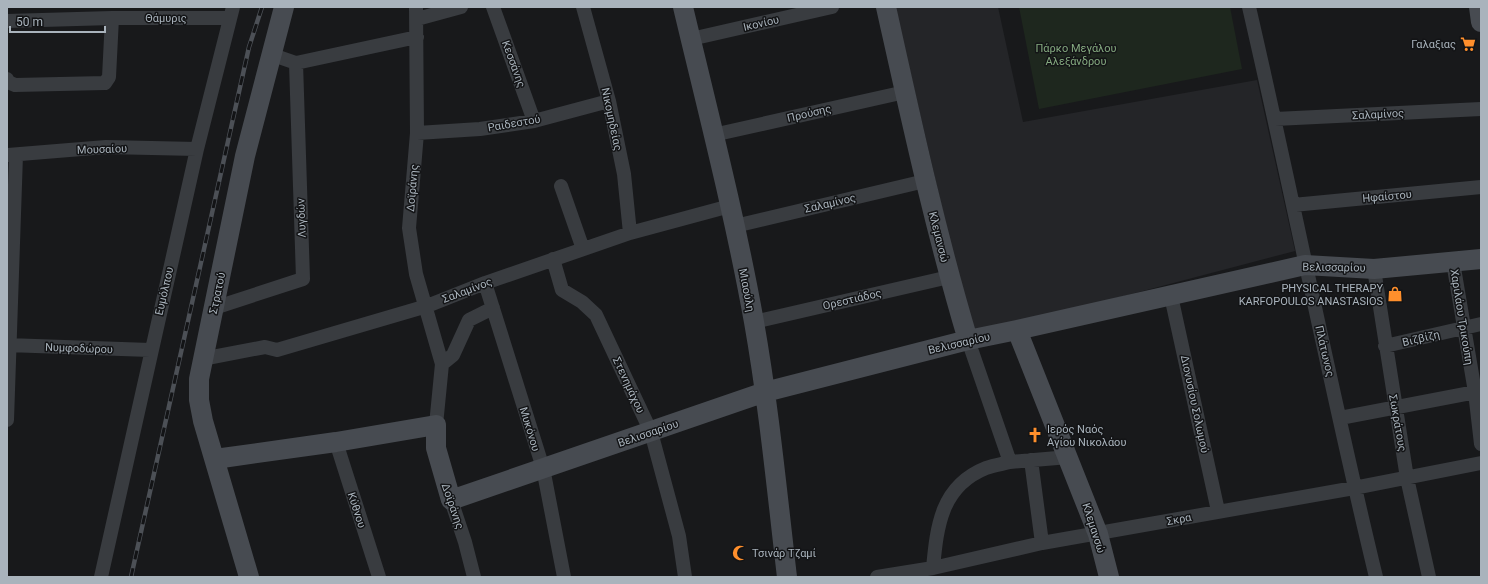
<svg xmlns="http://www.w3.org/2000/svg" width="1488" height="584" font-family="Roboto,sans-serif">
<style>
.built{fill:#242528}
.green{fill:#1e271e}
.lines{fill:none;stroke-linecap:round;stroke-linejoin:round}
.street{stroke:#393c40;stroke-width:14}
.secondary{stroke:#474b51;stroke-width:20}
.rail-casing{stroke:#4c5056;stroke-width:4.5}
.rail{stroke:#131416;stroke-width:3;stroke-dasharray:9;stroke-linecap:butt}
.labels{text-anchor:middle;stroke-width:3;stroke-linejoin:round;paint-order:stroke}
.street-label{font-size:11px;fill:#a9b3bc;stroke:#131416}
.poi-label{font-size:11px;fill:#a9b3bc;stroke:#131416;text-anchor:end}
.park-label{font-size:11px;fill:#84a97f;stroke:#131416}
</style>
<rect width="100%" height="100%" fill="#18191b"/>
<path class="built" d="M 895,7 L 998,7 L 1023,122 L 1257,80 L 1295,251 L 972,336 Z"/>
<path class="green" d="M 1019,7 L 1230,7 L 1242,69 L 1039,109 Z"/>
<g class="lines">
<path class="street" d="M 416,7 L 417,133 L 409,228 L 416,274 L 442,364 L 436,425
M 493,7 L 534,121
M 583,7 L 609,101 L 624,174 L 630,233
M 1249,7 C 1293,197 1330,388 1376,577
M 417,19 L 461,7
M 7,21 L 112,18 L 230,18
M 691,39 L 832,7
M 270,54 L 296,63 L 417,37
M 7,79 L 8,82 L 15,85 L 105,83 L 109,77 L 112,18
M 1275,119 L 1481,109
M 417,133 L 480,129 L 534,121 L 609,101
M 713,135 L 905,92
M 8,155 L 106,147 L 197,149
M 561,186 L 583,249
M 1293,205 L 1481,187
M 735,226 L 925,181
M 553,259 L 562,290 L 582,302 L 596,315 L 651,432 L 679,536 L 685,577
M 1453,262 L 1475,392 L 1481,444
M 1374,269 L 1407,478 L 1429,577
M 485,283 L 543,468 L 564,577
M 1171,296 L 1218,511
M 214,308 L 303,279 L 296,63
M 754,322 L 949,277
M 968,340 L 1010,462 L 1069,457
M 7,345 L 150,350
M 1385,346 L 1481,324
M 202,359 L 265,347 L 277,350 L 427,306 L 485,283 L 630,233 L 730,206
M 442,364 L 453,355 L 469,320 L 493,308
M 1340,418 L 1481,391
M 7,420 L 16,155
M 336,442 L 379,577
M 1031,460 L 1042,543
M 451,500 L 465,542 L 474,577
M 933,568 C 937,526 941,486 986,468 C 994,465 1002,464 1010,462
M 101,577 L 197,149 L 233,7
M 877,577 L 933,568 L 1042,543 L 1354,488 L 1481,463"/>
<path class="secondary" d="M 683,7 C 708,112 735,216 754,322 C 769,407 777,492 787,577
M 886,7 C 911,119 935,230 968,340
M 1479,7 L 1481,22
M 1017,330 L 1098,534 L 1109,577
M 215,459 L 336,442 L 436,425 L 436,448 L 451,500 L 765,392 L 968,340 L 1017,330 L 1305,265 L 1374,269 L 1481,259
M 249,577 L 203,421 L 199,400 L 199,379 L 245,156 L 284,7"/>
<g class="rail-casing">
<path id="rail" d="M 131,577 L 249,47 L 262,7"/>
</g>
<use href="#rail" class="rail"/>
</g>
<defs>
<g id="supermarket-bare" transform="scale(1.2)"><path d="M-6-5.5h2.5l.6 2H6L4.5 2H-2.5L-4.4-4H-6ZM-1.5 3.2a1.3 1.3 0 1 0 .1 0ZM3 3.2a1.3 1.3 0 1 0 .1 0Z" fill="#ff8f2c" stroke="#131416" stroke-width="2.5" paint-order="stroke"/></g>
<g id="shop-bare" transform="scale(1.2)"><path d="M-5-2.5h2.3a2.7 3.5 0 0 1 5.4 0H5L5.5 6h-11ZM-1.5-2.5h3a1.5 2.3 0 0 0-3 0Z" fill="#ff8f2c" stroke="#131416" stroke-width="2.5" paint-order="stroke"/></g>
<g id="church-bare" transform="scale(1.2)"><path d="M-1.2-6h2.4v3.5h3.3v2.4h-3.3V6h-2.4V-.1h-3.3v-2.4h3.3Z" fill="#ff8f2c" stroke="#131416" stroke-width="2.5" paint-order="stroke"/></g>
<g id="mosque-bare" transform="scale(1.2)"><path d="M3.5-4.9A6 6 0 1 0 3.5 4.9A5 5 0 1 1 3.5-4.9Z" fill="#ff8f2c" stroke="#131416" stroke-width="2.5" paint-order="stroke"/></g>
</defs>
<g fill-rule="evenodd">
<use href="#supermarket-bare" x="1468" y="44"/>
<use href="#shop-bare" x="1395" y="294"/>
<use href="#church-bare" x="1035" y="435"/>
<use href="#mosque-bare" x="740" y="553"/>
</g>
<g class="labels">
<g class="street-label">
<text x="166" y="22">Θάμυρις</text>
<text transform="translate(761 23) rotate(-13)" y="4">Ικονίου</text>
<text transform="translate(514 64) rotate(70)" y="4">Κεσσάνης</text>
<text transform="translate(809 113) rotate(-13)" y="4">Προύσης</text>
<text transform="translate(1378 114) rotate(-3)" y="4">Σαλαμίνος</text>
<text transform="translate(612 119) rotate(78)" y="4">Νικομηδείας</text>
<text transform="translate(514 123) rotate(-10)" y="4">Ραιδεστού</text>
<text transform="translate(102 149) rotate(-2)" y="4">Μουσαίου</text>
<text transform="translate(412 188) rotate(-85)" y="4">Δοϊράνης</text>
<text transform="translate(1387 196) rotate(-5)" y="4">Ηφαίστου</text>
<text transform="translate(830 203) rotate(-13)" y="4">Σαλαμίνος</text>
<text transform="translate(301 218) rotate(-92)" y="4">Λυγδών</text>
<text transform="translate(939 237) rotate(76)" y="4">Κλεμανσώ</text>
<text transform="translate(1334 267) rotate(1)" y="4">Βελισσαρίου</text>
<text transform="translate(467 290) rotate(-21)" y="4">Σαλαμίνος</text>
<text transform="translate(747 290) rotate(79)" y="4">Μιαούλη</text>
<text transform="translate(164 291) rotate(-77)" y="4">Ευμόλπου</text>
<text transform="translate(217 293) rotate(-78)" y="4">Στρατού</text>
<text transform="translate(852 299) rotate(-13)" y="4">Ορεστιάδος</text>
<text transform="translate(1462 317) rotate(81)" y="4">Χαριλάου Τρικούπη</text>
<text transform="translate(1421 338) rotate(-13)" y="4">Βιζβίζη</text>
<text transform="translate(959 343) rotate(-13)" y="4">Βελισσαρίου</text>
<text transform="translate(79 348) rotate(2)" y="4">Νυμφοδώρου</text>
<text transform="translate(1325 351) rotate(77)" y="4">Πλάτωνος</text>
<text transform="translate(629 385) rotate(65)" y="4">Στενημάχου</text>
<text transform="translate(1195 404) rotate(78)" y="4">Διονυσίου Σολωμού</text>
<text transform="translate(1398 423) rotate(80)" y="4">Σωκράτους</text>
<text transform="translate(530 429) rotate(73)" y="4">Μυκόνου</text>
<text transform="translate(648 433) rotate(-19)" y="4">Βελισσαρίου</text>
<text transform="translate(453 506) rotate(71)" y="4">Δοϊράνης</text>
<text transform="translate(357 510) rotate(72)" y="4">Κύθνου</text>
<text transform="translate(1179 519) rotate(-11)" y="4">Σκρα</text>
<text transform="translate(1094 528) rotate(72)" y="4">Κλεμανσώ</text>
</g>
<g class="poi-label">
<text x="1456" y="48">Γαλαξιας</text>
<text x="1383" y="292">PHYSICAL THERAPY<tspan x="1383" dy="13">KARFOPOULOS ANASTASIOS</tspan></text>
<text x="1047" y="433" text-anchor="start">Ιερός Ναός<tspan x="1047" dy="13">Αγίου Νικολάου</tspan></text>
<text x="752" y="557" text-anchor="start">Τσινάρ Τζαμί</text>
</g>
<g class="park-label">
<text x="1076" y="52">Πάρκο Μεγάλου<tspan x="1076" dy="13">Αλεξάνδρου</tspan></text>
</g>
</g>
<rect width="1488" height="584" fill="none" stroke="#a9b3bc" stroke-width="16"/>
<path d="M10 26v6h95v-6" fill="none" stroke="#a9b3bc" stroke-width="2"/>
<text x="16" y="26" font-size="12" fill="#a9b3bc" stroke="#131416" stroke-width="3" paint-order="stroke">50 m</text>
</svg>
